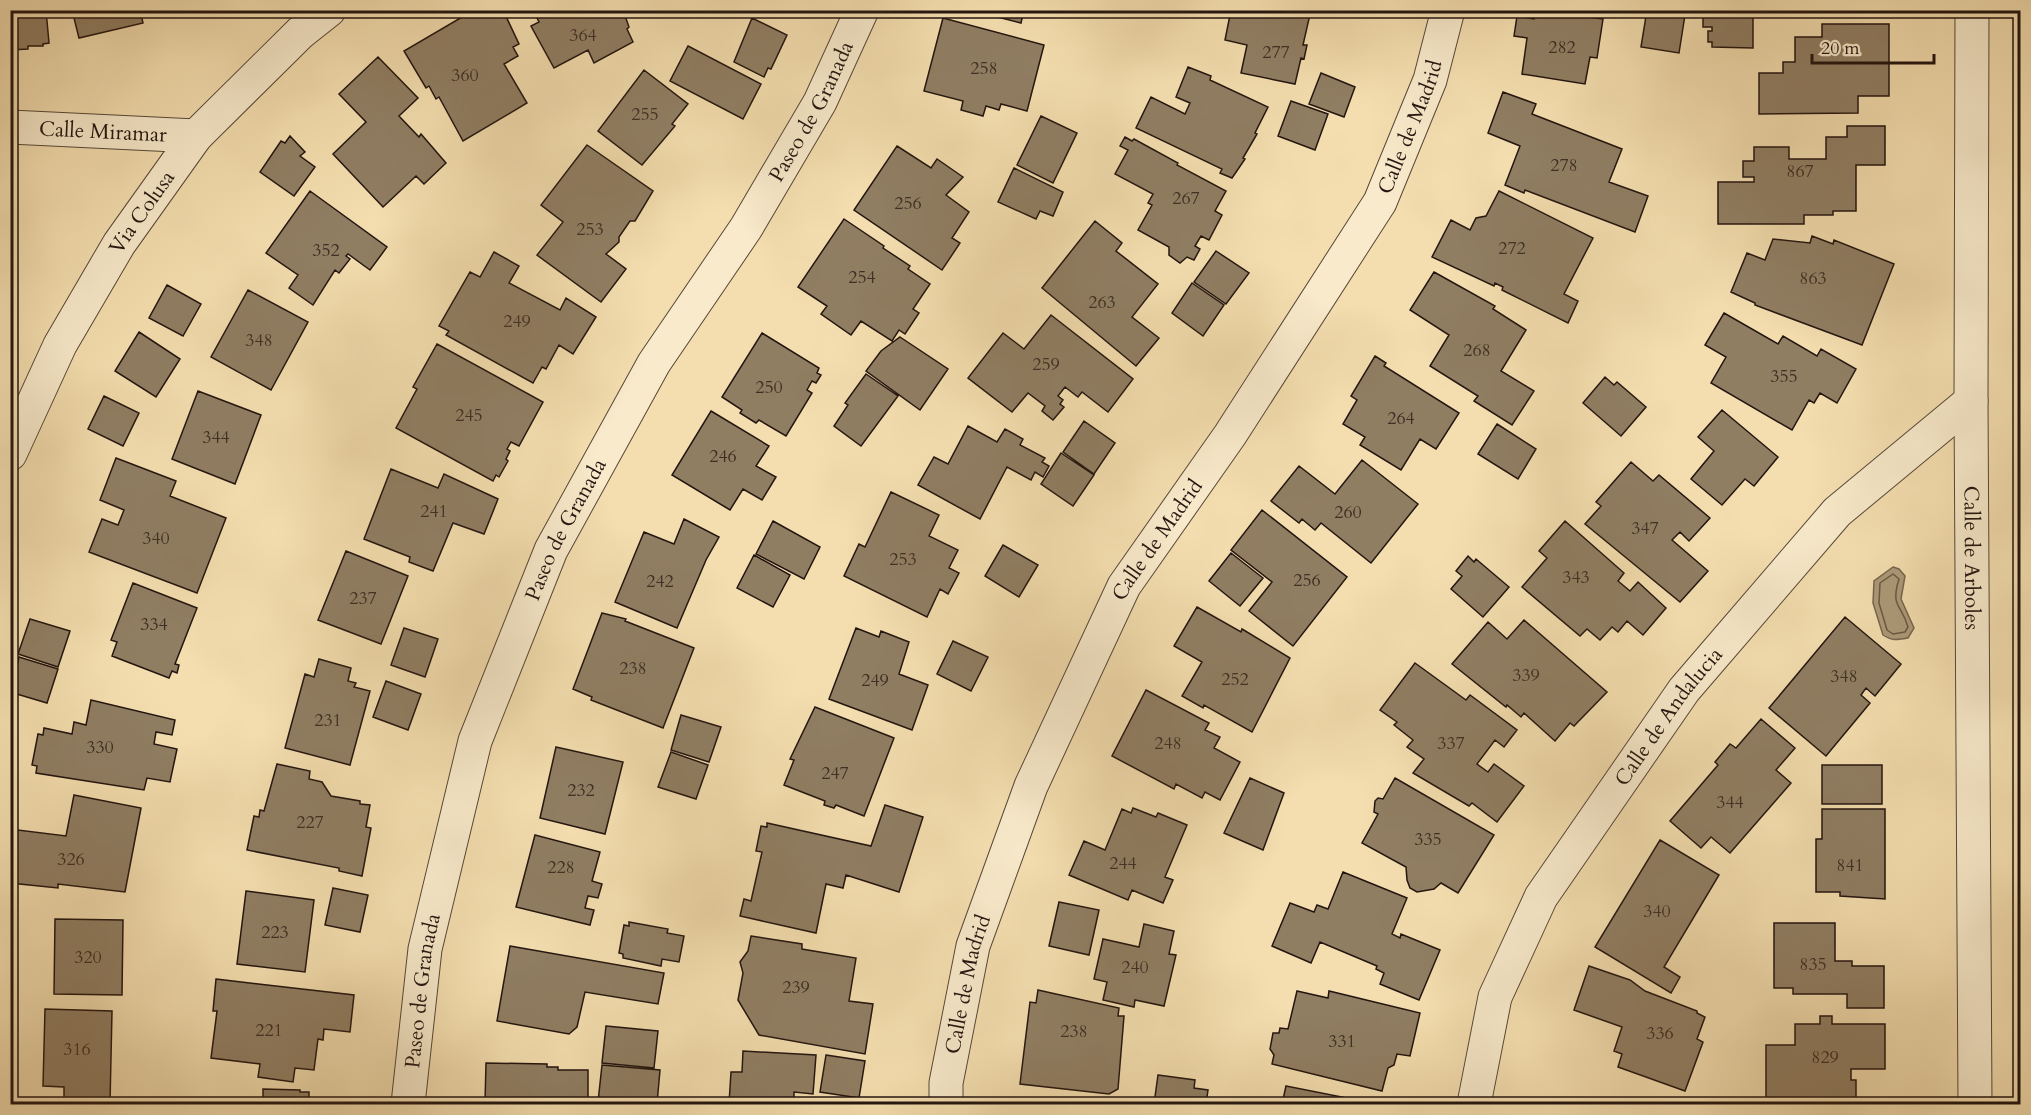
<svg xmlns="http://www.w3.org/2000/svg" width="2031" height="1115" font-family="Cardo,serif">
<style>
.water{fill:#ad9a79;stroke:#76654f;stroke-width:1.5}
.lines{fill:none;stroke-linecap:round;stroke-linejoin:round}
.shore{stroke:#685844;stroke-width:1.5}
.building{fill:#907e63;stroke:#231510;stroke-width:1.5}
.minor-casing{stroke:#574738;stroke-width:35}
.minor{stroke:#f8eacb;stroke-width:33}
.labels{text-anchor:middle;stroke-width:4.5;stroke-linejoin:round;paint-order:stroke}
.number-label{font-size:18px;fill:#3e2f25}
.street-label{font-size:21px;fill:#231510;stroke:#f8eacb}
</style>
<rect width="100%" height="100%" fill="#f4deaf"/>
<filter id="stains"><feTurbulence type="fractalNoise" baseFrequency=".00333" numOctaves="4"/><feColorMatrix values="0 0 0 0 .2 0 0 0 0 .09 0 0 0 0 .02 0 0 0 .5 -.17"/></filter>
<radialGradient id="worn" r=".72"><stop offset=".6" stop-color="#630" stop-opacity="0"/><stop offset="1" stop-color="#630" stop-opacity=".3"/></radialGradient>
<path class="water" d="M 1893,567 L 1899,569 L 1905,576 L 1901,599 L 1914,628 L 1908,638 C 1897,640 1892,641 1883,635 L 1873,603 L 1874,581 Z"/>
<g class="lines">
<path class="shore" d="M 1893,574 L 1899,579 C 1890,608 1902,604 1908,627 L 1905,632 L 1893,634 L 1887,630 L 1879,603 L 1880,583 Z"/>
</g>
<path class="building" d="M 10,10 L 46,10 L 49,43 L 43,44 L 43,46 L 28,46 L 28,49 L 10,50 Z
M 72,10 L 140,10 L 143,23 L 79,38 Z
M 474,10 L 503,10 L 519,44 L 513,47 L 518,56 L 504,64 L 527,103 L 463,141 L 439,97 L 436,99 L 429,86 L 426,88 L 404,51 Z
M 533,10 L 623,10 L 629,27 L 627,29 L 633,42 L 594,63 L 588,50 L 554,68 L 531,26 L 539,22 Z
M 970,10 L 1024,10 L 1021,23 Z
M 1231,10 L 1311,10 L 1303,45 L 1307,45 L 1304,59 L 1301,58 L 1295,84 L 1241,73 L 1247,45 L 1225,40 Z
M 1536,10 L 1603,19 L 1597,58 L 1590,57 L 1585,84 L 1522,74 L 1527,38 L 1514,36 L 1517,16 L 1534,19 Z
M 1647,10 L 1685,15 L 1679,53 L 1641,47 Z
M 1712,10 L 1753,10 L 1753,48 L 1712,47 L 1712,42 L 1708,42 L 1708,31 L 1712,31 L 1712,27 L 1703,27 L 1703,12 Z
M 752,18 L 787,35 L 771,69 L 768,68 L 764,77 L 734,62 Z
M 943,18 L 1044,45 L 1027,111 L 1001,104 L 999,110 L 986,106 L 983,116 L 961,110 L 963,101 L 924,91 Z
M 1822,24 L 1889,24 L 1889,96 L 1858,96 L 1858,113 L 1759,114 L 1759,73 L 1783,73 L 1783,62 L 1795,62 L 1795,37 L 1822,37 Z
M 688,46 L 761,84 L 743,119 L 670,81 Z
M 378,57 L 418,98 L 399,116 L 419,137 L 421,134 L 446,163 L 424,184 L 416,176 L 383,207 L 333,154 L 366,122 L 339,94 Z
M 1188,67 L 1211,76 L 1210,80 L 1268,107 L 1255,133 L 1257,134 L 1243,158 L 1245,159 L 1232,178 L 1220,173 L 1222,169 L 1136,128 L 1151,97 L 1185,114 L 1190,103 L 1176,97 Z
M 644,70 L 688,104 L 672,124 L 675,126 L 642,165 L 598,131 Z
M 1321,73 L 1355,87 L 1344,117 L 1309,104 Z
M 1503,92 L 1536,104 L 1532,114 L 1622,149 L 1609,182 L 1648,196 L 1635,232 L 1525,190 L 1524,193 L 1505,185 L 1520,146 L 1488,133 Z
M 1291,101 L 1328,114 L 1315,150 L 1278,136 Z
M 1041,116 L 1077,133 L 1053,183 L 1017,165 Z
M 1847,126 L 1885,126 L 1885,165 L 1856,165 L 1856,211 L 1833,211 L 1833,215 L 1804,215 L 1804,224 L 1718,224 L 1718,182 L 1754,182 L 1754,177 L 1743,177 L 1743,161 L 1754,161 L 1754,147 L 1789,147 L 1789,159 L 1826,159 L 1826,137 L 1847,137 Z
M 290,136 L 305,152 L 300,156 L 315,167 L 294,196 L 260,172 L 281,141 L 285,143 Z
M 1125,137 L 1132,141 L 1134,139 L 1178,163 L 1177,165 L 1226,191 L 1215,211 L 1222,215 L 1209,240 L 1201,236 L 1195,246 L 1200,249 L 1194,260 L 1187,257 L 1180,263 L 1169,255 L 1169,247 L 1138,230 L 1152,205 L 1148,203 L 1153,194 L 1115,174 L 1128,150 L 1120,146 Z
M 587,145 L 653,191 L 635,221 L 630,221 L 619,237 L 619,242 L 606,254 L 626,269 L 601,302 L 537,255 L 563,222 L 541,205 Z
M 897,146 L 931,168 L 937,159 L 963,177 L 946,195 L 969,212 L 952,238 L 960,243 L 942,270 L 854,210 Z
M 1014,168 L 1063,192 L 1053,216 L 1040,211 L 1036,219 L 998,202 Z
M 310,191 L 387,247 L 370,270 L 348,254 L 346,256 L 350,259 L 339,273 L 335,270 L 313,305 L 289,288 L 298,275 L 266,253 Z
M 1499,191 L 1593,238 L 1564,294 L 1578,301 L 1568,323 L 1502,290 L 1503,287 L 1495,283 L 1494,286 L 1432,257 L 1451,220 L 1470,230 L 1476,218 L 1486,216 Z
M 844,219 L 884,246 L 883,248 L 910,266 L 908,269 L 930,284 L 913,309 L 919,313 L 905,334 L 899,330 L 892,341 L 861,321 L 851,335 L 821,314 L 827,306 L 798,287 Z
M 1095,221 L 1122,243 L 1116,251 L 1158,284 L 1132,317 L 1159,338 L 1136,366 L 1042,288 Z
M 1812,236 L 1833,244 L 1834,240 L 1894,264 L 1862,345 L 1755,305 L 1755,303 L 1731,292 L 1747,253 L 1765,260 L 1773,239 L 1810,243 Z
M 1216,251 L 1249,273 L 1226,304 L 1194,282 Z
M 494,252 L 519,266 L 509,283 L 560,310 L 566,298 L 596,317 L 573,354 L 559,345 L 546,369 L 542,367 L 533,383 L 446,335 L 449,331 L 439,326 L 470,272 L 480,277 Z
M 1434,272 L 1495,306 L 1493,309 L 1526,330 L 1501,371 L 1534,391 L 1512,425 L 1474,401 L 1478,396 L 1430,366 L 1449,335 L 1410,310 Z
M 1192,283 L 1224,305 L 1203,336 L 1172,313 Z
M 167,285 L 201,304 L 183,336 L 149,318 Z
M 248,290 L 308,322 L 271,390 L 211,357 Z
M 1724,313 L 1778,344 L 1783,336 L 1817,356 L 1821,349 L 1856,369 L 1837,403 L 1820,393 L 1814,403 L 1809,400 L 1792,430 L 1711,383 L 1726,357 L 1705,345 Z
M 1051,315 L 1133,379 L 1108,412 L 1082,392 L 1078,397 L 1065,387 L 1058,396 L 1063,400 L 1060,404 L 1064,407 L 1053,420 L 1042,411 L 1045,406 L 1028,393 L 1012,412 L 968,378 L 1003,333 L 1024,349 Z
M 139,332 L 180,359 L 156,397 L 115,371 Z
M 762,333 L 819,368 L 817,373 L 821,375 L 816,383 L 812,381 L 807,390 L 812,393 L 786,436 L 759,420 L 756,423 L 740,413 L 742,410 L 722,397 Z
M 900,337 L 948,369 L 920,410 L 866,371 L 881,351 Z
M 437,344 L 543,402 L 519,446 L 511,442 L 507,449 L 510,451 L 506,459 L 508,461 L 499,477 L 496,475 L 493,481 L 396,428 L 417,389 L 413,387 Z
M 1375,356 L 1386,363 L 1384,366 L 1459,413 L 1436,449 L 1420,439 L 1401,470 L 1360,445 L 1365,437 L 1343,424 L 1357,400 L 1351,396 Z
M 866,374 L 898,396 L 861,446 L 834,426 L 848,405 L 845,403 Z
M 1605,377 L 1614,385 L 1617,382 L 1646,407 L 1621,436 L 1583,403 Z
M 198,391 L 261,415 L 235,484 L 172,459 Z
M 104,396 L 139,413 L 123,446 L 88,429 Z
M 1722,410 L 1778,457 L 1754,486 L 1745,479 L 1722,505 L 1691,479 L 1714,451 L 1698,437 Z
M 711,411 L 769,446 L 756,466 L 776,477 L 762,500 L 743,489 L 730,510 L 672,475 Z
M 1084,421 L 1115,443 L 1094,474 L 1063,452 Z
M 1497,424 L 1536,449 L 1518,479 L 1478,454 Z
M 968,426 L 997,442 L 1005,429 L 1023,439 L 1020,445 L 1045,458 L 1042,462 L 1049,466 L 1043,477 L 1035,472 L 1031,480 L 1007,467 L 980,519 L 918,485 L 934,457 L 948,464 Z
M 1061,453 L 1094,475 L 1073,506 L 1041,484 Z
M 116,458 L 176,481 L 170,496 L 226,518 L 197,593 L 89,552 L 102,519 L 118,525 L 124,510 L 100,500 Z
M 1362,460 L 1418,504 L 1371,563 L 1321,523 L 1315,530 L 1302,519 L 1299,523 L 1271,501 L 1299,466 L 1335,494 Z
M 1631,462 L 1653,481 L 1659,475 L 1710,518 L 1689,541 L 1680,532 L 1672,540 L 1708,571 L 1680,602 L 1585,524 L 1601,506 L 1596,502 Z
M 391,469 L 438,488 L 444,474 L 498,499 L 484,534 L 453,523 L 433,571 L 409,562 L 410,557 L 364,539 Z
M 891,492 L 939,515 L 929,536 L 958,550 L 949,568 L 959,573 L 948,594 L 940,589 L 927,617 L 844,576 L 859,544 L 865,547 Z
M 1262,510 L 1347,577 L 1293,646 L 1249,611 L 1272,582 L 1231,550 Z
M 684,519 L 719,537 L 706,560 L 677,628 L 615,602 L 644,532 L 674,544 Z
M 773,521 L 820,547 L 804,579 L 756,554 Z
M 1565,521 L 1624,573 L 1618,581 L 1630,591 L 1638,582 L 1666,608 L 1643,635 L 1627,621 L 1618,632 L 1612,627 L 1600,640 L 1587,629 L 1580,636 L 1522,587 L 1547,558 L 1539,551 Z
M 1003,545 L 1038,565 L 1019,597 L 985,576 Z
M 346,551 L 408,576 L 381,644 L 318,620 Z
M 1231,553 L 1263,578 L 1240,606 L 1209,581 Z
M 754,555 L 790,575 L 773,607 L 737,588 Z
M 1468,556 L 1474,562 L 1476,559 L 1509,587 L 1483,617 L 1451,589 L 1462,576 L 1456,571 Z
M 133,583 L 197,608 L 175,664 L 179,665 L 177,673 L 172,671 L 169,678 L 112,656 L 117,642 L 111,640 Z
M 1197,607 L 1241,632 L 1242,629 L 1290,658 L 1252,732 L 1204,705 L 1203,708 L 1182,696 L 1202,662 L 1174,646 Z
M 602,613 L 626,619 L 625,621 L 694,648 L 663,728 L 591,700 L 592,697 L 573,689 Z
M 1845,617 L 1901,664 L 1875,696 L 1866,688 L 1861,695 L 1870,703 L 1826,756 L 1769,708 Z
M 30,619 L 70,631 L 58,667 L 18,654 Z
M 1524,620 L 1607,692 L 1574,726 L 1570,723 L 1555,741 L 1524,713 L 1521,717 L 1507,705 L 1506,707 L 1452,664 L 1488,622 L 1507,639 Z
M 404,628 L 438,639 L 425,677 L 391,665 Z
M 856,628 L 879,637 L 881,631 L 909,642 L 899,674 L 928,685 L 912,730 L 829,699 Z
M 953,641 L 988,657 L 971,691 L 937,674 Z
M 19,657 L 58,669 L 47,703 L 10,692 Z
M 319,659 L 351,668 L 348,681 L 356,683 L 354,687 L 370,691 L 350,765 L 285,748 L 305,674 L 314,677 Z
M 1415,663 L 1466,700 L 1470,695 L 1517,730 L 1504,747 L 1495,740 L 1477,764 L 1488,772 L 1494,764 L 1524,786 L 1497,822 L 1472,803 L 1469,806 L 1413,773 L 1424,759 L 1407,747 L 1413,740 L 1394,725 L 1397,722 L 1380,710 Z
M 386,681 L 421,694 L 408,730 L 373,717 Z
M 1146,690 L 1209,723 L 1205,730 L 1220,737 L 1214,748 L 1240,762 L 1220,800 L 1205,792 L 1202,798 L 1176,784 L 1174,789 L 1112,756 Z
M 91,700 L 175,720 L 172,735 L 156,732 L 154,744 L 177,749 L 170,782 L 147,778 L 144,790 L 36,773 L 37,766 L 32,765 L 38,734 L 43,735 L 44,728 L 72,734 L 74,722 L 86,725 Z
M 815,707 L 894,738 L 864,816 L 836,805 L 834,808 L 824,805 L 825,801 L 784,785 L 794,760 L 790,759 Z
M 681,715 L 721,727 L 709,762 L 671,750 Z
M 1761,719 L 1795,748 L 1776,770 L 1791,783 L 1730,853 L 1711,837 L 1701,848 L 1670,821 L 1718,765 L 1715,762 L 1730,744 L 1736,748 Z
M 556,747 L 623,762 L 605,834 L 540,818 Z
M 671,752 L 708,765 L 696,799 L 658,787 Z
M 277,764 L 310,771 L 309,779 L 322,782 L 331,796 L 360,801 L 360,804 L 370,805 L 366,827 L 371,828 L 362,876 L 339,871 L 339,868 L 247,850 L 254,816 L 259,817 L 260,810 L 264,811 Z
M 1822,765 L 1882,765 L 1882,804 L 1822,804 Z
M 1250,778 L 1284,793 L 1263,850 L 1224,833 Z
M 1395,778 L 1494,835 L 1458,893 L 1441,883 L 1434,889 L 1417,892 L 1410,888 L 1407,880 L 1406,867 L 1362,843 L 1378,814 L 1374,812 L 1375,801 L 1378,798 L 1383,799 Z
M 74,795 L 141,808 L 125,892 L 58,884 L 58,888 L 10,883 L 10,829 L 66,836 Z
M 885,805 L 923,817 L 899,892 L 846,875 L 843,888 L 826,884 L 816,933 L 740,916 L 744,899 L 751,901 L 762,852 L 756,851 L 761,826 L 767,827 L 767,823 L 871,846 Z
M 1133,808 L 1156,817 L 1158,813 L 1187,825 L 1165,877 L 1173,880 L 1163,903 L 1132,890 L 1128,900 L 1069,875 L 1084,841 L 1105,850 L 1122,809 L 1131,813 Z
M 1822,809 L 1885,809 L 1885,899 L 1840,896 L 1840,892 L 1816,892 L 1816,839 L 1822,839 Z
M 535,835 L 600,852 L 592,881 L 602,884 L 598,898 L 588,896 L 585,908 L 594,910 L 590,925 L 516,907 Z
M 1660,840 L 1719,875 L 1664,967 L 1680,977 L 1671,993 L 1595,947 Z
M 1343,872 L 1407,898 L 1392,934 L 1400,938 L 1401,934 L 1440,950 L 1419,1000 L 1380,984 L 1384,973 L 1376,969 L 1377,966 L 1320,942 L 1311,963 L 1272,946 L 1290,903 L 1314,912 L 1317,905 L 1328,909 Z
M 333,888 L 368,895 L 360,932 L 325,925 Z
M 246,891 L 314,900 L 305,972 L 237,964 Z
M 1059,902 L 1099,910 L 1089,955 L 1049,946 Z
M 55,919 L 123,920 L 122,995 L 54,994 Z
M 629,922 L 668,929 L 667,933 L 684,936 L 679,962 L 662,959 L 661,966 L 623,958 L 623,954 L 619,953 L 624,925 L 629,926 Z
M 1774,923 L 1835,923 L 1835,961 L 1852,961 L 1852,966 L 1884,966 L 1884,1008 L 1847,1008 L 1847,994 L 1793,994 L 1793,988 L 1774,988 Z
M 1144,924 L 1174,931 L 1169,954 L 1176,955 L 1164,1006 L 1135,1000 L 1134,1007 L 1103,1000 L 1107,982 L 1094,979 L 1103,939 L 1139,947 Z
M 751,936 L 802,944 L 802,949 L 856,958 L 849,1001 L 873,1004 L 865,1054 L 759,1035 L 738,1000 L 743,973 L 740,962 L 748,951 Z
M 510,946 L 664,973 L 658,1004 L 585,992 L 577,1027 L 569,1034 L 497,1021 Z
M 1589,966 L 1630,980 L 1645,991 L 1697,1011 L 1697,1013 L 1705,1017 L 1697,1039 L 1703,1042 L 1685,1091 L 1618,1067 L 1622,1054 L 1614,1051 L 1622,1027 L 1574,1010 Z
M 216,979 L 354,995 L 350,1032 L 324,1029 L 323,1040 L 318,1039 L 314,1070 L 295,1068 L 293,1082 L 258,1077 L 260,1064 L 211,1058 L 217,1011 L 213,1011 Z
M 1038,990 L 1119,1008 L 1118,1016 L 1124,1016 L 1118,1089 L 1109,1094 L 1020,1084 L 1030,1002 L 1036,1003 Z
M 1297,991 L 1328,998 L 1329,991 L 1420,1013 L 1410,1056 L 1397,1054 L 1394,1065 L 1388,1068 L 1382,1091 L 1272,1064 L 1274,1055 L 1270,1049 L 1273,1033 L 1279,1033 L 1280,1028 L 1288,1029 Z
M 45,1009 L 112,1011 L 110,1104 L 64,1104 L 64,1087 L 43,1086 Z
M 1820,1016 L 1832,1016 L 1832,1024 L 1885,1024 L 1885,1069 L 1851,1069 L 1851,1080 L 1856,1080 L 1856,1104 L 1766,1104 L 1766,1045 L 1795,1045 L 1795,1024 L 1820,1024 Z
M 606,1026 L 658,1031 L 654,1068 L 602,1063 Z
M 743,1051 L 816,1055 L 813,1094 L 794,1092 L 794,1104 L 729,1104 L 731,1072 L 742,1072 Z
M 826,1055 L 865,1061 L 859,1098 L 820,1092 Z
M 486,1063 L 547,1064 L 547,1067 L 558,1067 L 558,1070 L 588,1070 L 588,1102 L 592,1104 L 485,1103 Z
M 602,1065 L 660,1070 L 657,1104 L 598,1102 Z
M 1158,1075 L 1195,1080 L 1194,1088 L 1208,1090 L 1206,1104 L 1154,1104 Z
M 1286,1086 L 1347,1098 L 1345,1104 L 1282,1104 Z
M 263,1089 L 300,1090 L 300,1092 L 309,1092 L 309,1098 L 336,1099 L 336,1104 L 263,1104 Z"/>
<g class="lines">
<g class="minor-casing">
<g id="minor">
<path id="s1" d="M 1972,10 L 1971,401 L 1975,1104"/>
<path id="s2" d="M 10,127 L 196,136"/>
<path id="s3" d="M 10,454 L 60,345 L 119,244 L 196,136 L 300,33 L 329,10"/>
<path id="s4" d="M 408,1104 L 425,949 L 475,741 L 551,550 L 654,363 L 746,228 L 820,102 L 862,10"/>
<path id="s5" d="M 946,1104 L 946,1083 L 973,946 L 1031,786 L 1124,586 L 1230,435 L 1380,202 L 1430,80 L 1448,10"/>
<path id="s6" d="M 1474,1104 L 1495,997 L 1541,897 L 1684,690 L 1837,512 L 1971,401"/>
</g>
</g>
<use href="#minor" class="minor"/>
</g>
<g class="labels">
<g class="number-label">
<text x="583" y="41">364</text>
<text x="1562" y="53">282</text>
<text x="1276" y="58">277</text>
<text x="984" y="74">258</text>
<text x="465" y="81">360</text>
<text x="645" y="120">255</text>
<text x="1564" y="171">278</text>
<text x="1800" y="177">867</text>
<text x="1186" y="204">267</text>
<text x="908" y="209">256</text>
<text x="590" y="235">253</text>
<text x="1512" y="254">272</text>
<text x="326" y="256">352</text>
<text x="862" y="283">254</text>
<text x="1813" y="284">863</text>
<text x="1102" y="308">263</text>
<text x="517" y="327">249</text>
<text x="259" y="346">348</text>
<text x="1477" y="356">268</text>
<text x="1046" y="370">259</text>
<text x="1784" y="382">355</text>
<text x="769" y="393">250</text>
<text x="469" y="421">245</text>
<text x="1401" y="424">264</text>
<text x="216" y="443">344</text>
<text x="723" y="462">246</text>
<text x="434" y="517">241</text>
<text x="1348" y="518">260</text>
<text x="1645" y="534">347</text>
<text x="156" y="544">340</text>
<text x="903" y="565">253</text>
<text x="1576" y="583">343</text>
<text x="1307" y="586">256</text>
<text x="660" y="587">242</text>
<text x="363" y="604">237</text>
<text x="154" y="630">334</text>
<text x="633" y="674">238</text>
<text x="1526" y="681">339</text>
<text x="1844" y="682">348</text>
<text x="1235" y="685">252</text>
<text x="875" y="686">249</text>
<text x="328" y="726">231</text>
<text x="1168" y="749">248</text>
<text x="1451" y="749">337</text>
<text x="100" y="753">330</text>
<text x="835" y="779">247</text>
<text x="581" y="796">232</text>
<text x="1730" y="808">344</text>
<text x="310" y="828">227</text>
<text x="1428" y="845">335</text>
<text x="71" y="865">326</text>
<text x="1123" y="869">244</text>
<text x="1850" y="871">841</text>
<text x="561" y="873">228</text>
<text x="1657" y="917">340</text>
<text x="275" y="938">223</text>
<text x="88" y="963">320</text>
<text x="1813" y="970">835</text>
<text x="1135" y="973">240</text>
<text x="796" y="993">239</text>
<text x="269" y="1036">221</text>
<text x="1074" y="1037">238</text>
<text x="1660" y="1039">336</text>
<text x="1342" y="1047">331</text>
<text x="77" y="1055">316</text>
<text x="1825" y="1063">829</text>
</g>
<g class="street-label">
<text dy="7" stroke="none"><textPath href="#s4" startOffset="1086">Paseo de Granada</textPath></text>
<text dy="7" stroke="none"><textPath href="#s5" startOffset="1094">Calle de Madrid</textPath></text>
<text dy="7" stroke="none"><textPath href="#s2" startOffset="93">Calle Miramar</textPath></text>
<text dy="7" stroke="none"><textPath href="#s3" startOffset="276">Via Colusa</textPath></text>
<text dy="7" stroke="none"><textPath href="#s4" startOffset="600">Paseo de Granada</textPath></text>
<text dy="7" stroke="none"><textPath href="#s5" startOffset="608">Calle de Madrid</textPath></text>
<text dy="7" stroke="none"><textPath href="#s1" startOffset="548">Calle de Arboles</textPath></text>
<text dy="7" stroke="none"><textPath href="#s6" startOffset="440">Calle de Andalucia</textPath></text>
<text dy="7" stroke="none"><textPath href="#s5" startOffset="122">Calle de Madrid</textPath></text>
<text dy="7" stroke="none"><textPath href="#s4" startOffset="114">Paseo de Granada</textPath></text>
</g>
</g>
<rect width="2031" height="1115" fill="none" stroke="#f4deaf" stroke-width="36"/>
<rect x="12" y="12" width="2007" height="1091" fill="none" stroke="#231510" stroke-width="3"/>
<rect x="18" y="18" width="1995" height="1079" fill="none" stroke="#231510" stroke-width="1.5"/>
<path d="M1812 54v9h122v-9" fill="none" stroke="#231510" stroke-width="3"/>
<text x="1821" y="54" font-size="18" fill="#231510" stroke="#f8eacb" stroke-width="4.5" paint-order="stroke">20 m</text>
<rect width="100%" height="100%" filter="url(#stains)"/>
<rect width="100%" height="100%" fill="url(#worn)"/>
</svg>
